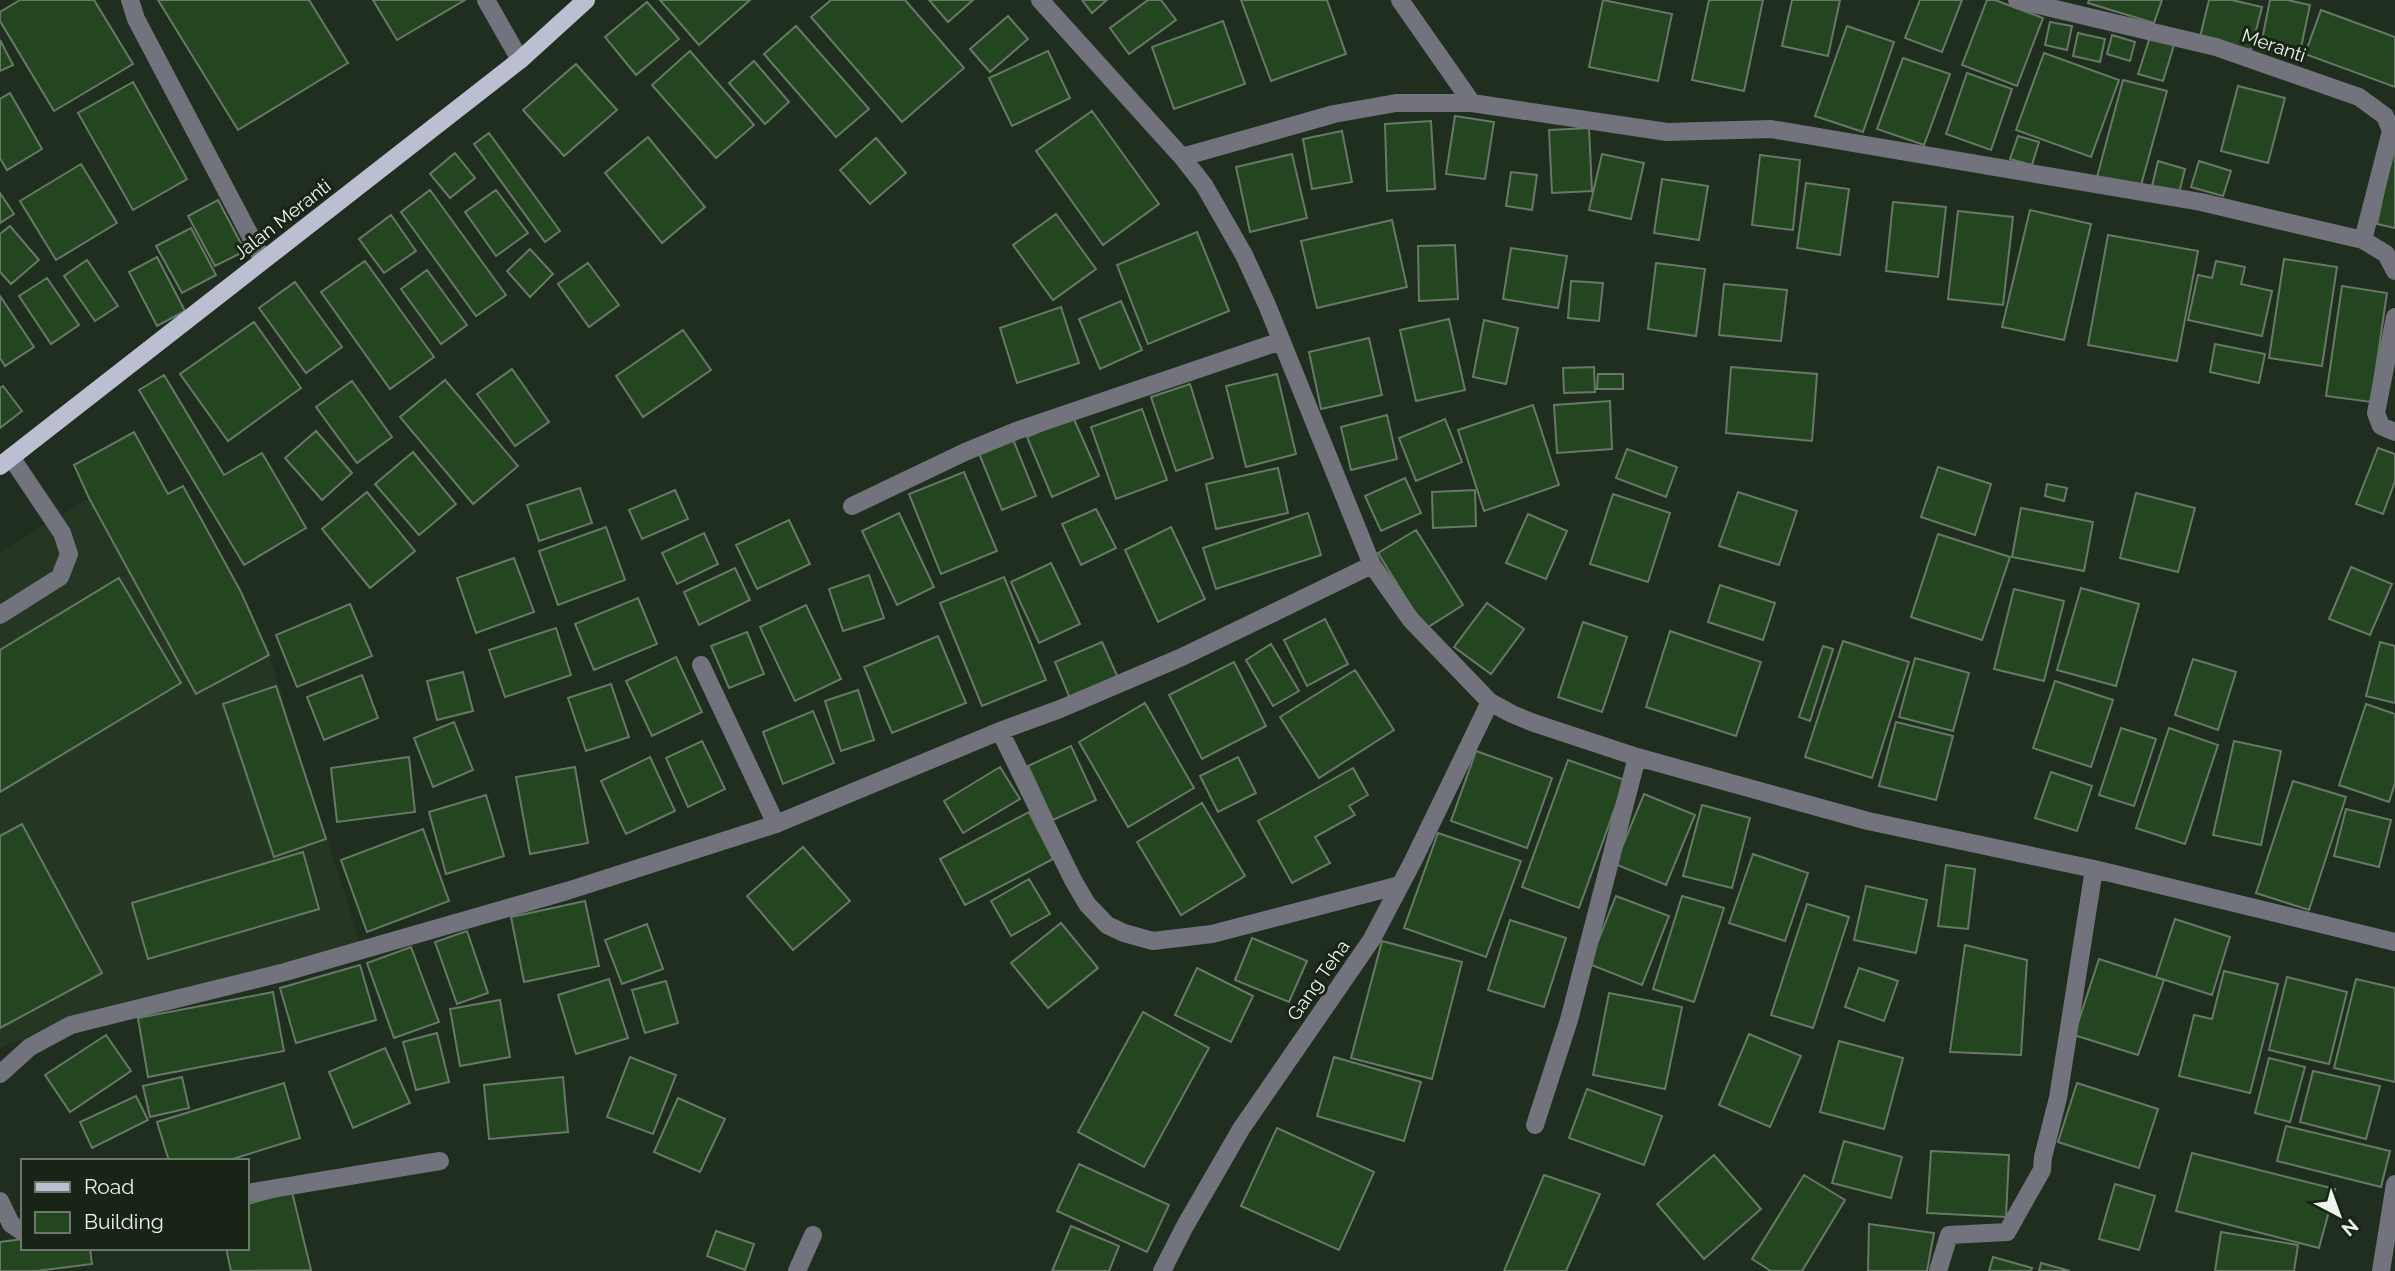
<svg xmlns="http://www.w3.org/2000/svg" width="2395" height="1271" font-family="Raleway,sans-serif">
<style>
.built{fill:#253723}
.building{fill:#234621;stroke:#687867;stroke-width:2}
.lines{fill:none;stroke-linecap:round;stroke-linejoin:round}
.minor{stroke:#73737d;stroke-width:18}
.major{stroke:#bcbed1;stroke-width:18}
.labels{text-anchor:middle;stroke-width:6;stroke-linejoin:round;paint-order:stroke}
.street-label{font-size:19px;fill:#ecf5eb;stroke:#172416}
</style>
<rect width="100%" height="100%" fill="#202e1f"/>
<path class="built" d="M 89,498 L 196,694 L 269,655 L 360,943 L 67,1020 L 0,1048 L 0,552 Z"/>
<path class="building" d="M 20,0 L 94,0 L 133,64 L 54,111 L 0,21 L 0,12 Z
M 158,0 L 309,0 L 348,63 L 238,130 Z
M 373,0 L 465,0 L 397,40 Z
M 660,0 L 750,0 L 699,45 Z
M 831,0 L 905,0 L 964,68 L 902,122 L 811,17 Z
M 929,0 L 973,0 L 948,22 Z
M 1082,0 L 1107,0 L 1092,13 Z
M 1148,0 L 1161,0 L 1176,20 L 1129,54 L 1110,28 Z
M 1241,0 L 1327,0 L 1346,54 L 1271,81 Z
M 1603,0 L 1672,14 L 1658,81 L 1589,67 Z
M 1709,0 L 1763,0 L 1744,91 L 1692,80 Z
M 1792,0 L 1840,0 L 1828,56 L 1782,46 Z
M 1920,0 L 1962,0 L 1942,52 L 1905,38 Z
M 1987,0 L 1995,0 L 2043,18 L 2017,86 L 1962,65 Z
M 2089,0 L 2162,0 L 2154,23 L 2088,3 Z
M 2209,0 L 2232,0 L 2262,7 L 2251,50 L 2200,37 Z
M 2270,0 L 2287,0 L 2310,5 L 2299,57 L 2260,50 Z
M 647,2 L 679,39 L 636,75 L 605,37 Z
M 2321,10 L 2395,37 L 2395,87 L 2305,54 Z
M 1008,16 L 1028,39 L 990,72 L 970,49 Z
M 1223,21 L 1245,84 L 1174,109 L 1152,47 Z
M 2050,22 L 2072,26 L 2067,50 L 2045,45 Z
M 796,26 L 869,109 L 836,137 L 764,54 Z
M 1847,26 L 1894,42 L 1863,132 L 1815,116 Z
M 2078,33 L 2105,39 L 2100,62 L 2073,56 Z
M 2112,35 L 2135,42 L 2130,61 L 2107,54 Z
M 2150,37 L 2174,45 L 2163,81 L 2138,74 Z
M 0,40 L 13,65 L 0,71 Z
M 690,51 L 754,125 L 716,158 L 652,85 Z
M 1048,51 L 1070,98 L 1012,126 L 989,78 Z
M 2044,53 L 2119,80 L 2091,157 L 2016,130 Z
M 1903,58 L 1950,74 L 1924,145 L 1877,129 Z
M 754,61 L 789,102 L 765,124 L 729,83 Z
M 576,64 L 617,110 L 564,156 L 523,110 Z
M 1967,73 L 2012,89 L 1991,150 L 1946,134 Z
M 2123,80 L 2167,91 L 2140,189 L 2097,177 Z
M 133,82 L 187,179 L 133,210 L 78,113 Z
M 2238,86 L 2285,98 L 2268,163 L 2221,151 Z
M 10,93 L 42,149 L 7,170 L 0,158 L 0,99 Z
M 1092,111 L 1159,204 L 1103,245 L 1036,151 Z
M 1455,116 L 1494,122 L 1485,179 L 1446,174 Z
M 1431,121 L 1435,189 L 1387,191 L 1385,124 Z
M 1589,128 L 1592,191 L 1552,193 L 1549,130 Z
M 1342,131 L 1352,182 L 1312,189 L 1303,139 Z
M 489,133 L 560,231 L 545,242 L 474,144 Z
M 2018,136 L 2039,142 L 2032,165 L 2010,159 Z
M 648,137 L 705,207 L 662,243 L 605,173 Z
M 876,138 L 906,173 L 870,204 L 840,170 Z
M 2393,148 L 2395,149 L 2395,228 L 2377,224 Z
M 455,153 L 475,178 L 450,198 L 430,174 Z
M 1292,154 L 1307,218 L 1250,232 L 1236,167 Z
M 1602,154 L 1644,163 L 1631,219 L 1589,210 Z
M 1760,155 L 1800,160 L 1793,230 L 1752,225 Z
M 2158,161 L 2185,169 L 2179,193 L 2152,186 Z
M 2199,161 L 2231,171 L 2223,196 L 2191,187 Z
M 81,164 L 117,223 L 56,260 L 20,201 Z
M 1511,172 L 1537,175 L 1532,210 L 1506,206 Z
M 1662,179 L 1708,186 L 1699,240 L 1654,233 Z
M 1806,183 L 1849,189 L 1840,255 L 1797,248 Z
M 430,190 L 506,295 L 476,316 L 401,212 Z
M 496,190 L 528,233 L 496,256 L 465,212 Z
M 0,193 L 14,214 L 0,223 Z
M 218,200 L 245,251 L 215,266 L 188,216 Z
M 1893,202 L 1946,207 L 1938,277 L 1886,271 Z
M 2030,210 L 2091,224 L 2064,340 L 2002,327 Z
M 1958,211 L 2013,217 L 2003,305 L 1948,299 Z
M 1056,214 L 1096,269 L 1053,300 L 1013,245 Z
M 391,215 L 416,251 L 384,273 L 359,239 Z
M 1392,220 L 1407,287 L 1317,308 L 1301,241 Z
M 10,226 L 39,260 L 11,284 L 0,272 L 0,234 Z
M 191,228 L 216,275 L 182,293 L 156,246 Z
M 1197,232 L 1229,311 L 1148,344 L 1117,265 Z
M 2108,235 L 2198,251 L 2177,361 L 2088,345 Z
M 1455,245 L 1458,299 L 1419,301 L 1418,246 Z
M 1511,248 L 1567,256 L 1558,308 L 1503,299 Z
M 530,249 L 553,274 L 530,297 L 507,271 Z
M 157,257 L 185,311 L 157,326 L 129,272 Z
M 2284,259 L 2337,267 L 2322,366 L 2269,358 Z
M 87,260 L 118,306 L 95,321 L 64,276 Z
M 365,261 L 434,357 L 390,389 L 321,292 Z
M 2216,261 L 2245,267 L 2241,284 L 2272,291 L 2262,336 L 2188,320 L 2198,275 L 2212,278 Z
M 588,263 L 619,305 L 589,327 L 558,284 Z
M 1656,263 L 1705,269 L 1696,336 L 1648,329 Z
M 427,270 L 467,325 L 441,344 L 401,289 Z
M 47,278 L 79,325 L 51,344 L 19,296 Z
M 1571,281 L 1603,283 L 1599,321 L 1568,318 Z
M 295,282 L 342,347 L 306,373 L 259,308 Z
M 1724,284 L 1787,290 L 1781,341 L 1719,335 Z
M 2342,286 L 2387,293 L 2371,402 L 2326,396 Z
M 0,296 L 34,347 L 5,366 L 0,358 Z
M 1121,301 L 1142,350 L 1100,369 L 1079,319 Z
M 1061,307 L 1079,363 L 1017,383 L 1000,328 Z
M 1449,319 L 1465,390 L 1416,401 L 1400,330 Z
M 1484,320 L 1518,328 L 1506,384 L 1473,377 Z
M 254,322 L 301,388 L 228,441 L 180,374 Z
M 683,330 L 711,370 L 643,417 L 616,376 Z
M 1369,338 L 1382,395 L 1321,409 L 1309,352 Z
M 2215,344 L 2265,354 L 2259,383 L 2210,372 Z
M 1594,367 L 1595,392 L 1564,393 L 1563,368 Z
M 1731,367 L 1817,374 L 1812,441 L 1726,433 Z
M 512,369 L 549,422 L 515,446 L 477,394 Z
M 1277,374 L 1296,454 L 1246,467 L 1226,386 Z
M 1598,374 L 1623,374 L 1623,389 L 1597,389 Z
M 164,375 L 224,475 L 262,453 L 306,528 L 244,565 L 139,390 Z
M 445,380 L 518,466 L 473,504 L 400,417 Z
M 352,381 L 392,437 L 357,463 L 316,407 Z
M 1190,384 L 1213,458 L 1176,471 L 1151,397 Z
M 3,386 L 22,411 L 0,428 L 0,388 Z
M 1610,401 L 1612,449 L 1557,453 L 1554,405 Z
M 1533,405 L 1559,485 L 1484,511 L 1458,430 Z
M 1142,409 L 1167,480 L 1116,499 L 1091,427 Z
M 1387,415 L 1397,459 L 1351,470 L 1341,427 Z
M 1073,417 L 1099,476 L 1052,497 L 1027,437 Z
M 1445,419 L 1462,462 L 1416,481 L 1399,438 Z
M 316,431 L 352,473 L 322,500 L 285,458 Z
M 134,432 L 168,494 L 183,486 L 241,592 L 269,655 L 196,694 L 89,498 L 74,465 Z
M 1012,437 L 1036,496 L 1002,510 L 978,451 Z
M 2378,448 L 2395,454 L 2395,481 L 2383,514 L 2356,504 Z
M 1627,449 L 1677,467 L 1666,497 L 1616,478 Z
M 413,452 L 456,504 L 419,535 L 375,484 Z
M 1938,467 L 1991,484 L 1975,535 L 1921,517 Z
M 1278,468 L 1288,513 L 1216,529 L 1206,484 Z
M 964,472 L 997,551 L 941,574 L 909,494 Z
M 1405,478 L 1421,513 L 1381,531 L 1365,496 Z
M 2047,484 L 2067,488 L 2064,501 L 2045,496 Z
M 580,488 L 592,523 L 539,541 L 527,505 Z
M 675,490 L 688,519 L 642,539 L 629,510 Z
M 1475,490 L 1476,526 L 1433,528 L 1432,492 Z
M 367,492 L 415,551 L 370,588 L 322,529 Z
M 1738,492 L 1797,511 L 1779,565 L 1719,546 Z
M 2136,493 L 2195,508 L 2178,572 L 2120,558 Z
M 1613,494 L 1670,513 L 1648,582 L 1590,564 Z
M 2021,508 L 2093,522 L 2084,571 L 2012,557 Z
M 1096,509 L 1116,548 L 1081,565 L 1062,524 Z
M 899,513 L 934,587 L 897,605 L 862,531 Z
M 1308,513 L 1321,555 L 1216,589 L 1203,548 Z
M 1528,514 L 1567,531 L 1546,579 L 1506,563 Z
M 789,520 L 810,564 L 757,589 L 736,545 Z
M 606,527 L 625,580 L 558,605 L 539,551 Z
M 1171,527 L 1205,599 L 1158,622 L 1125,550 Z
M 1416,530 L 1463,605 L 1425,629 L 1378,553 Z
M 704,533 L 718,564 L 677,584 L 662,553 Z
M 1938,534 L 2010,557 L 1982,640 L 1911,617 Z
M 514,558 L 534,612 L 476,633 L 457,578 Z
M 1051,563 L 1080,624 L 1039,643 L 1011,582 Z
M 2351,567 L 2392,584 L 2370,635 L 2329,619 Z
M 735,568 L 750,600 L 699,625 L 684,592 Z
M 869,575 L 884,618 L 843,631 L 829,589 Z
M 1004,577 L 1046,680 L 982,706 L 940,603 Z
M 119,578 L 181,683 L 0,792 L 0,650 Z
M 1720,585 L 1775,603 L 1763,640 L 1708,622 Z
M 2081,588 L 2139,604 L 2116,686 L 2057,670 Z
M 2014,589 L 2064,601 L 2044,681 L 1994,669 Z
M 638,598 L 657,644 L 594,670 L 575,624 Z
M 1487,603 L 1524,629 L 1491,674 L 1454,647 Z
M 350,604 L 372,656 L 297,687 L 276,635 Z
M 806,605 L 841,679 L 795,701 L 760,627 Z
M 1325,619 L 1348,664 L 1307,686 L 1284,640 Z
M 1583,622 L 1627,637 L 1602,712 L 1558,697 Z
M 556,628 L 571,675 L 505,697 L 489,650 Z
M 1670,631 L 1761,662 L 1736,736 L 1646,707 Z
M 747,632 L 764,674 L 729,688 L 711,646 Z
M 938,636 L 966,703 L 892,733 L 864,667 Z
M 1843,641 L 1909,662 L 1872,778 L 1805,757 Z
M 1102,642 L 1119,680 L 1071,701 L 1055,662 Z
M 2380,642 L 2395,646 L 2395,703 L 2366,696 Z
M 1271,644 L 1299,691 L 1273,706 L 1246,660 Z
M 1823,646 L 1833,649 L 1810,721 L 1799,717 Z
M 676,657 L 702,712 L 652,736 L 626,681 Z
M 1915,658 L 1969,673 L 1953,731 L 1899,717 Z
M 2193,659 L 2236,672 L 2218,730 L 2175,715 Z
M 1234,662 L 1266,726 L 1202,759 L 1169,695 Z
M 1355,670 L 1394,730 L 1319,778 L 1280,717 Z
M 463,672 L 473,711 L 437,720 L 427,681 Z
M 362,675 L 378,718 L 324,740 L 307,697 Z
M 2055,681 L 2113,700 L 2091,767 L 2033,748 Z
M 611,684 L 629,737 L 586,751 L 568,698 Z
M 276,686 L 326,839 L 274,857 L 223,704 Z
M 858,690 L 874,740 L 841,751 L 825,701 Z
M 1145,703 L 1194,788 L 1128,827 L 1079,742 Z
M 2366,704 L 2395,714 L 2395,783 L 2389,802 L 2339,785 Z
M 813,711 L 834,763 L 783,784 L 763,732 Z
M 454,722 L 473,770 L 433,787 L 414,738 Z
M 1896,722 L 1953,736 L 1936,800 L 1879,786 Z
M 2121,728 L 2156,739 L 2134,806 L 2099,795 Z
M 2169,728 L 2218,745 L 2185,844 L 2136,828 Z
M 702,741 L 725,789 L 688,807 L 666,758 Z
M 2234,741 L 2281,751 L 2261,845 L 2213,835 Z
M 1071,746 L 1096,800 L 1053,820 L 1028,766 Z
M 1476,751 L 1552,778 L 1527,848 L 1451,821 Z
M 409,757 L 415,812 L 337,822 L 331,768 Z
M 650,757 L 675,811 L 626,834 L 601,781 Z
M 1238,757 L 1256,793 L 1218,812 L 1200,776 Z
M 1568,760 L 1625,780 L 1579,908 L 1522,887 Z
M 575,767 L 588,843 L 530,854 L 516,777 Z
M 1000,767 L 1020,799 L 963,833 L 944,801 Z
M 1353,768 L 1368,795 L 1349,806 L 1355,815 L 1315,837 L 1330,863 L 1292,883 L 1258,821 Z
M 2051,772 L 2092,786 L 2077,831 L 2035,818 Z
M 2293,781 L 2346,797 L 2309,910 L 2256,893 Z
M 1644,794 L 1695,815 L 1666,885 L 1615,864 Z
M 486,795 L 504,856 L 446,874 L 429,812 Z
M 1202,803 L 1245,876 L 1181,915 L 1137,842 Z
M 1702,805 L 1750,818 L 1732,888 L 1683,876 Z
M 2346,809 L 2391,820 L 2379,867 L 2334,856 Z
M 1029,812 L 1053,859 L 965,905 L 940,859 Z
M 22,824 L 102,973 L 0,1028 L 0,836 Z
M 423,829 L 449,901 L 367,932 L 341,860 Z
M 1438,833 L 1521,861 L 1486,957 L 1404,928 Z
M 803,847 L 850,901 L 793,950 L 747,896 Z
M 303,852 L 319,909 L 148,959 L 132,903 Z
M 1753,854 L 1808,873 L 1785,941 L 1729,923 Z
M 1946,865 L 1975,869 L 1968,929 L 1938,926 Z
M 1029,879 L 1050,914 L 1011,936 L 991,901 Z
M 1866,886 L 1927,900 L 1916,953 L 1854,940 Z
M 1616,896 L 1669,916 L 1642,985 L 1589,964 Z
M 1682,896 L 1724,908 L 1694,1002 L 1653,989 Z
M 585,901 L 599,966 L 524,982 L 511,917 Z
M 1807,904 L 1849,917 L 1813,1028 L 1771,1015 Z
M 2175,919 L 2230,937 L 2212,995 L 2156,977 Z
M 1510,920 L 1566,938 L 1544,1007 L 1488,990 Z
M 1061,923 L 1098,968 L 1048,1008 L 1011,963 Z
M 647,924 L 663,969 L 622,984 L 605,940 Z
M 467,931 L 488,993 L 457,1004 L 435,942 Z
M 1252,938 L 1307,961 L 1289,1002 L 1235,980 Z
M 1382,941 L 1462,962 L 1432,1079 L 1351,1058 Z
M 1965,945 L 2027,960 L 2021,1055 L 1950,1052 Z
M 411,947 L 439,1022 L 394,1038 L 367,963 Z
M 2099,959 L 2164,980 L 2138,1055 L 2074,1035 Z
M 360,965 L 376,1020 L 296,1043 L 280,988 Z
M 1197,968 L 1253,996 L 1231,1042 L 1175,1015 Z
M 1859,968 L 1898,981 L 1884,1021 L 1845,1007 Z
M 2224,971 L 2278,984 L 2250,1093 L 2179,1076 L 2194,1015 L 2212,1019 Z
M 2287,977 L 2347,992 L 2329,1064 L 2269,1050 Z
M 609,979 L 628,1038 L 576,1054 L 558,995 Z
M 2356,979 L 2395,988 L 2395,1082 L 2334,1068 Z
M 666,981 L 678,1023 L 645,1033 L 632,990 Z
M 273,992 L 284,1051 L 148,1077 L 138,1018 Z
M 1609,993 L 1682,1007 L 1665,1089 L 1593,1075 Z
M 500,1000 L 510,1057 L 460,1066 L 450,1009 Z
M 1143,1012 L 1209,1048 L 1144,1167 L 1078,1132 Z
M 437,1033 L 449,1082 L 416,1090 L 403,1042 Z
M 1749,1034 L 1801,1056 L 1770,1127 L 1719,1105 Z
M 106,1035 L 131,1071 L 70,1112 L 45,1075 Z
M 1839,1041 L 1903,1058 L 1884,1129 L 1820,1112 Z
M 385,1048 L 410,1103 L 353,1128 L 329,1072 Z
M 630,1057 L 676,1075 L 653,1134 L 607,1117 Z
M 1334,1057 L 1421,1082 L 1404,1141 L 1317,1116 Z
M 2269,1058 L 2305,1067 L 2290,1122 L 2255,1113 Z
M 2313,1071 L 2380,1086 L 2366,1139 L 2300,1122 Z
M 182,1077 L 189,1108 L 150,1117 L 143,1086 Z
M 563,1077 L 568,1132 L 489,1139 L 484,1085 Z
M 284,1083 L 300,1138 L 226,1161 L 169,1161 L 157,1122 Z
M 2077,1083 L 2158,1109 L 2139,1168 L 2058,1142 Z
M 1587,1089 L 1662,1116 L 1644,1165 L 1569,1138 Z
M 136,1096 L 148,1120 L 92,1148 L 80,1122 Z
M 678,1098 L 725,1119 L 700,1172 L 654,1152 Z
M 2286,1126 L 2390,1151 L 2381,1187 L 2277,1161 Z
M 1277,1128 L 1374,1172 L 1339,1250 L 1241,1206 Z
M 1844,1141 L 1902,1157 L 1891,1198 L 1832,1183 Z
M 1931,1151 L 2009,1155 L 2006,1217 L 1927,1213 Z
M 2192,1153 L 2335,1189 L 2319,1248 L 2176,1211 Z
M 1714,1155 L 1761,1209 L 1704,1259 L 1657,1204 Z
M 1079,1164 L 1169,1205 L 1147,1252 L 1057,1211 Z
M 1544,1175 L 1600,1194 L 1566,1271 L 1504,1271 Z
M 1804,1175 L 1845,1200 L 1802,1271 L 1771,1271 L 1752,1259 Z
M 2115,1184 L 2155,1196 L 2139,1250 L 2099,1239 Z
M 292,1192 L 311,1270 L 231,1271 L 226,1248 L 247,1248 L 247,1204 Z
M 1869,1224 L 1934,1233 L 1927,1271 L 1868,1271 Z
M 1071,1226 L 1119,1246 L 1109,1271 L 1052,1271 Z
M 716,1231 L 754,1244 L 745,1270 L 707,1256 Z
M 2221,1232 L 2298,1245 L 2294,1271 L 2215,1271 Z
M 23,1239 L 23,1248 L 90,1248 L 92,1264 L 37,1271 L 0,1271 L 0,1242 Z
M 1993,1257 L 2032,1268 L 2031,1271 L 1989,1271 Z
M 2041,1263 L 2070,1271 L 2039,1271 Z"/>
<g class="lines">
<path class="minor" d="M 130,0 L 136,19 L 263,260
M 486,0 L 520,60
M 1040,0 L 1182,157 L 1204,185 L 1244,255 L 1267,305 L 1372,565 L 1411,620 L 1490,702 L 1512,714 L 1534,723 L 1637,757 L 1868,821 L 2094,869 L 2395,942
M 1400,0 L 1472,103
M 2017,0 L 2216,47 L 2359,97 L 2385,116 L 2391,131 L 2363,240
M 1182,157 L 1334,114 L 1396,103 L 1472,103 L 1667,132 L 1771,129 L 2201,202 L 2363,240 L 2386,254 L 2395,271
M 2395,317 L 2376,413 L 2381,426 L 2395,432
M 852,506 L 965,452 L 1016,431 L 1281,341
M 0,615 L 60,577 L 69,554 L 62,533 L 11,457
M 701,665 L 776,824
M 1000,731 L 1073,880 L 1087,904 L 1107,925 L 1124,933 L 1153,941 L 1212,934 L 1400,885
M 0,1074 L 30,1047 L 71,1025 L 285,972 L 567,891 L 776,824 L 1000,731 L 1060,709 L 1182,657 L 1372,565
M 1535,1125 L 1569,1020 L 1637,757
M 247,1193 L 440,1161
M 0,1201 L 11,1224 L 23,1232
M 797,1271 L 813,1235
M 1162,1271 L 1185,1226 L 1241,1129 L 1372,939 L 1413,861 L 1490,702
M 1938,1271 L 1949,1235 L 2007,1232 L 2042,1170 L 2043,1157 L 2058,1098 L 2094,869
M 2381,1271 L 2395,1184"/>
<path class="major" d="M 0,466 L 520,60 L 586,0"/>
</g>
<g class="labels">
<g class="street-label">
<text transform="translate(2274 45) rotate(19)" y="7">Meranti</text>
<text transform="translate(282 219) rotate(-38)" y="7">Jalan Meranti</text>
<text transform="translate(1318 980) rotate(-55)" y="7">Gang Teha</text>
</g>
</g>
<rect x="21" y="1159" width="228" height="91" fill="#172416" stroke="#6c786b" stroke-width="2"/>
<rect x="35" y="1182" width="35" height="10" fill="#bcbed1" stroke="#6c786b" stroke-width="2"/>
<text x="84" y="1194" font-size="21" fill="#ecf5eb">Road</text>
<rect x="35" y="1212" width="35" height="21" fill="#234621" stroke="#6c786b" stroke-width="2"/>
<text x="84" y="1229" font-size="21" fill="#ecf5eb">Building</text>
<g transform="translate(2339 1215) rotate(139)" stroke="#172416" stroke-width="5" paint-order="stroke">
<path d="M0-5L12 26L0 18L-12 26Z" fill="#ecf5eb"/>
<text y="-10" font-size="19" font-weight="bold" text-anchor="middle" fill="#ecf5eb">N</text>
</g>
</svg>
